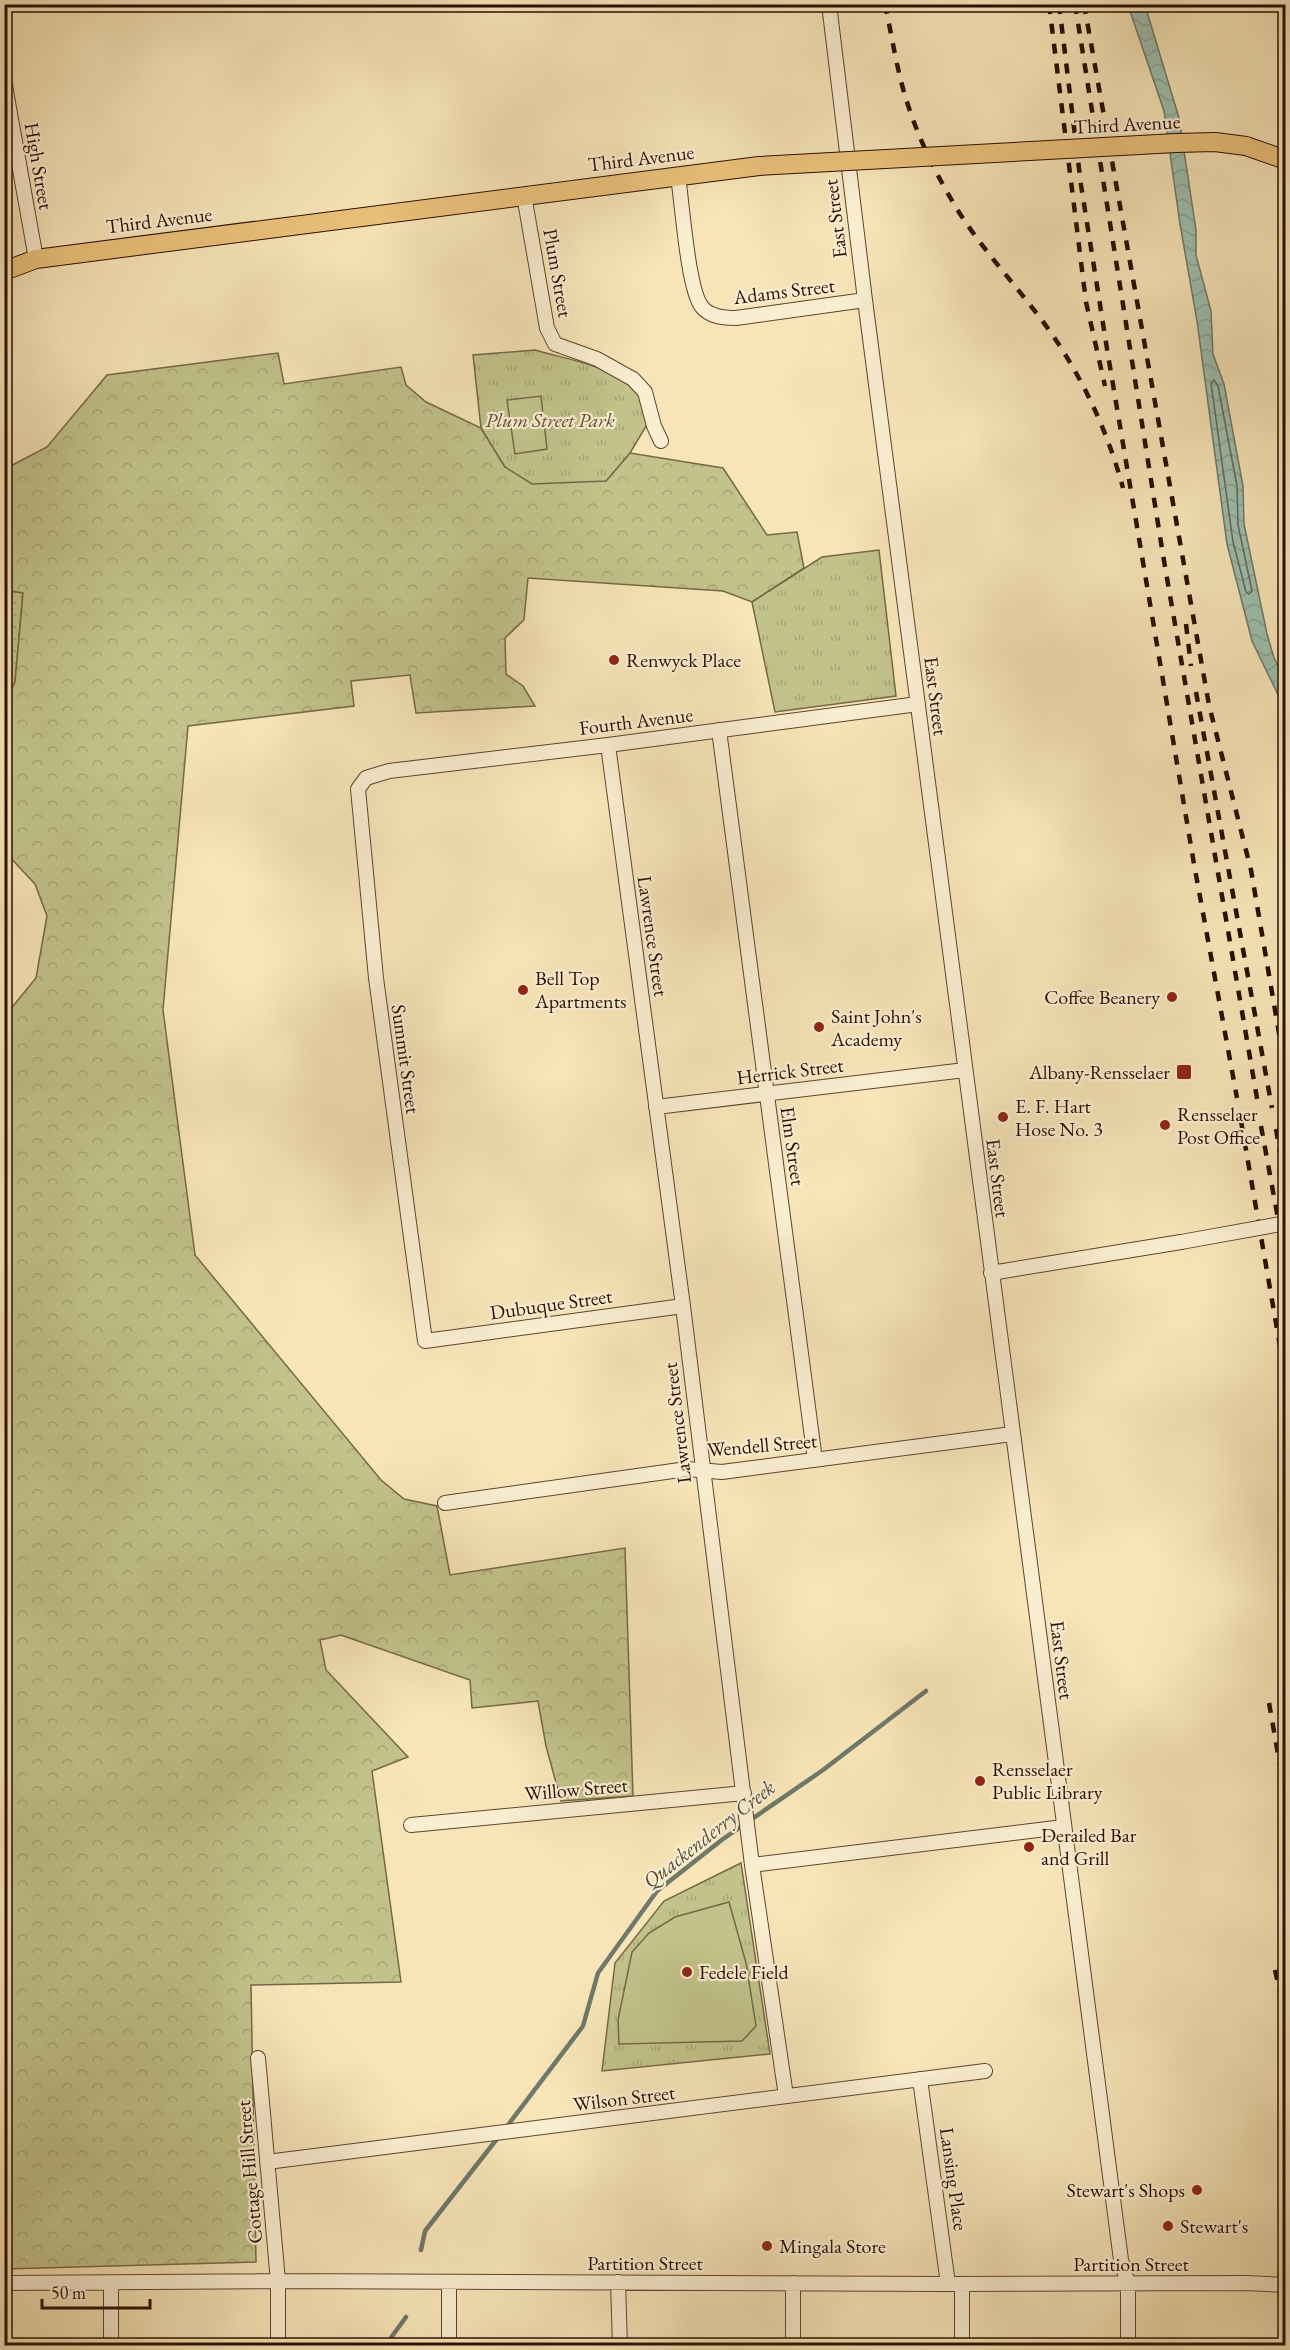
<svg xmlns="http://www.w3.org/2000/svg" width="1290" height="2350" font-family="'EB Garamond',serif">
<style>
.grass{fill:url(#grass-dots);stroke:#766846;stroke-width:1.5}
.forest{fill:url(#forest-crowns);stroke:#766846;stroke-width:1.5}
.park{fill:url(#park-tufts);stroke:#766846;stroke-width:1.5}
.pitch{fill:#c2c38b;stroke:#766846;stroke-width:1.5}
.water{fill:url(#water-waves);stroke:#6f7869;stroke-width:1.5}
.lines{fill:none;stroke-linecap:round;stroke-linejoin:round}
.shore{stroke:#646658;stroke-width:1.5}
.stream{stroke:#6f7869;stroke-width:4.5}
.minor-casing{stroke:#5d442e;stroke-width:16}
.major-casing{stroke:#2a0e00;stroke-width:20}
.minor{stroke:#faeed1;stroke-width:14}
.major{stroke:#ecc27c;stroke-width:18}
.rail{stroke:#2a0e00;stroke-width:4.5;stroke-dasharray:10 10;stroke-linecap:butt}
.minor-bridge-casing{stroke:#5d442e;stroke-width:16;stroke-linecap:butt}
.major-bridge-casing{stroke:#2a0e00;stroke-width:20;stroke-linecap:butt}
.minor-bridge{stroke:#faeed1;stroke-width:14}
.major-bridge{stroke:#ecc27c;stroke-width:18}
.poi-dot{fill:#8f2418;stroke:#faeed1;stroke-width:2}
.labels{text-anchor:middle;stroke-width:4.5;stroke-linejoin:round;paint-order:stroke}
.street-label{font-size:20px;fill:#2a0e00;stroke:#faeed1}
.park-label{font-size:20px;font-style:italic;fill:#5f4d31;stroke:#faeed1}
.poi-label{font-size:20px;fill:#2a0e00;stroke:#faeed1;text-anchor:start}
.water-label{font-size:21px;font-style:italic;fill:#524c3d;stroke:#faeed1}
</style>
<defs>
<pattern id="grass-dots" width="8" height="8" patternUnits="userSpaceOnUse" patternTransform="scale(1.5)"><rect width="8" height="8" fill="#c2c38b"/><path d="M2 2h.1M6 6h.1" fill="none" stroke="#a7a676" stroke-width="1.8" stroke-linecap="round"/></pattern>
<pattern id="forest-crowns" width="20" height="18" patternUnits="userSpaceOnUse" patternTransform="scale(1.5)"><rect width="20" height="18" fill="#c2c38b"/><path d="M2 6a3 3 0 1 1 6 0M12 15a3 3 0 1 1 6 0" fill="none" stroke="#a7a676"/></pattern>
<pattern id="park-tufts" width="24" height="20" patternUnits="userSpaceOnUse" patternTransform="scale(1.5)"><rect width="24" height="20" fill="#c2c38b"/><path d="M3 7l-1-3M5 7V3M7 7l1-3M15 17l-1-3M17 17v-4M19 17l1-3" fill="none" stroke="#a7a676"/></pattern>
<pattern id="water-waves" width="16" height="10" patternUnits="userSpaceOnUse" patternTransform="scale(1.5)"><rect width="16" height="10" fill="#9dbfaf"/><path d="M0 5q4-4 8 0t8 0" fill="none" stroke="#87a395"/></pattern>
</defs>
<rect width="100%" height="100%" fill="#f7e5b8"/>
<filter id="stains"><feTurbulence type="fractalNoise" baseFrequency=".00333" numOctaves="4"/><feColorMatrix values="0 0 0 0 .2 0 0 0 0 .09 0 0 0 0 .02 0 0 0 .5 -.17"/></filter>
<radialGradient id="worn" r=".72"><stop offset=".6" stop-color="#630" stop-opacity="0"/><stop offset="1" stop-color="#630" stop-opacity=".3"/></radialGradient>
<path class="grass" d="M 5,590 L 23,593 L 15,682 L 5,704 Z"/>
<path class="forest" d="M 278,353 L 284,384 L 401,367 L 406,385 L 426,402 L 481,428 L 505,467 L 606,481 L 630,453 L 723,468 L 767,535 L 797,532 L 804,568 L 752,602 L 723,591 L 528,578 L 524,620 L 505,638 L 506,674 L 523,686 L 535,706 L 416,713 L 410,675 L 351,681 L 354,706 L 188,726 L 163,1010 L 195,1255 L 381,1480 L 404,1499 L 437,1506 L 450,1575 L 625,1548 L 633,1796 L 561,1801 L 546,1746 L 538,1701 L 472,1708 L 470,1680 L 341,1635 L 320,1640 L 326,1670 L 408,1757 L 372,1771 L 401,1982 L 251,1985 L 256,2262 L 5,2269 L 4,1017 L 36,978 L 47,916 L 35,884 L 5,852 L 5,704 L 15,682 L 23,593 L 5,590 L 5,469 L 47,447 L 107,375 Z"/>
<path class="park" d="M 535,350 C 564,359 626,368 641,396 C 645,403 646,415 648,423 L 630,453 L 606,481 L 532,484 L 505,467 L 481,428 L 473,355 Z
M 879,550 L 896,696 L 775,712 L 752,602 L 822,557 Z
M 741,1863 L 770,2054 L 602,2071 L 615,1963 L 664,1901 Z"/>
<path class="pitch" d="M 541,396 L 547,449 L 515,454 L 507,400 Z
M 729,1902 L 746,1963 L 756,2026 L 742,2041 L 619,2044 L 618,2020 L 632,1952 L 649,1933 L 675,1917 Z"/>
<path class="water" d="M 1128,5 L 1145,5 L 1179,118 L 1196,230 L 1196,255 L 1211,311 L 1213,354 L 1224,384 L 1243,486 L 1244,524 L 1267,634 L 1274,658 L 1285,678 L 1285,709 L 1252,641 L 1227,544 L 1197,321 L 1180,224 L 1164,111 Z"/>
<g class="lines">
<path class="shore" d="M 1214,380 L 1218,386 L 1237,486 L 1238,525 L 1252,591 L 1249,594 L 1246,592 L 1233,542 L 1211,383 Z"/>
<path class="stream" d="M 505,2129 L 583,2026 L 598,1973 L 657,1891 L 723,1839 L 823,1770 L 926,1691
M 421,2250 L 425,2231 L 500,2135
M 385,2346 L 406,2317"/>
<g class="minor-casing">
<path id="minor" d="M 829,4 L 865,300 L 1121,2260 L 1128,2284 L 1128,2346
M 4,80 L 36,259
M 678,176 C 682,202 688,291 702,307 C 710,317 724,318 736,318 L 865,300
M 524,195 L 547,328 L 555,344 L 597,359 L 633,379 L 645,392 L 654,426 L 661,441
M 719,730 L 815,1460
M 608,745 L 683,1306 L 752,1865 L 786,2096
M 656,1107 L 965,1070
M 991,1273 L 1181,1242
M 683,1306 L 425,1341 L 376,978 L 358,789 L 366,778 L 389,771 L 608,745 L 918,704
M 445,1503 L 687,1469 L 722,1472 L 1012,1434
M 411,1825 L 744,1793
M 752,1865 L 1063,1827
M 258,2058 L 278,2281 L 278,2346
M 920,2079 L 948,2284
M 267,2162 L 985,2071
M 618,2282 L 620,2346
M 4,2283 L 278,2281 L 948,2284 L 1246,2283 L 1286,2285
M 111,2283 L 111,2346
M 793,2283 L 793,2346
M 449,2346 L 449,2282
M 962,2346 L 962,2284"/>
</g>
<g class="major-casing">
<path id="major" d="M 1246,146 L 1286,160
M 4,271 L 36,259 L 759,166"/>
</g>
<use href="#minor" class="minor"/>
<use href="#major" class="major"/>
<path class="rail" d="M 885,4 C 892,37 897,71 907,102 C 919,140 937,176 957,209 C 988,259 1032,301 1063,351 C 1090,394 1110,440 1123,488
M 1049,4 L 1086,302 L 1105,386
M 1059,4 L 1081,185 L 1108,355 L 1194,864 L 1237,1098
M 1075,4 L 1163,555 L 1258,1104
M 1084,4 L 1209,705 L 1251,870 L 1286,1074
M 1186,624 L 1191,666
M 1196,692 L 1272,1108
M 1241,1121 L 1286,1381
M 1261,1126 L 1286,1262
M 1276,1129 L 1286,1186
M 1269,1703 L 1286,1799
M 1275,1970 L 1286,2018"/>
<g class="minor-bridge-casing">
<path id="minor-bridge" d="M 1181,1242 L 1286,1223"/>
</g>
<g class="major-bridge-casing">
<path id="major-bridge" d="M 759,166 L 1176,143 L 1215,142 L 1246,146"/>
</g>
<use href="#minor-bridge" class="minor-bridge"/>
<use href="#major-bridge" class="major-bridge"/>
</g>
<g class="poi-dot">
<circle cx="614" cy="660" r="6"/>
<circle cx="523" cy="990" r="6"/>
<circle cx="1172" cy="997" r="6"/>
<circle cx="819" cy="1027" r="6"/>
<rect x="1176" y="1064" width="16" height="16" rx="3"/>
<circle cx="1003" cy="1117" r="6"/>
<circle cx="1165" cy="1125" r="6"/>
<circle cx="980" cy="1781" r="6"/>
<circle cx="1029" cy="1847" r="6"/>
<circle cx="687" cy="1972" r="6"/>
<circle cx="1197" cy="2190" r="6"/>
<circle cx="1168" cy="2226" r="6"/>
<circle cx="767" cy="2246" r="6"/>
</g>
<g class="labels">
<g class="street-label">
<text transform="translate(1127 124) rotate(-3)" y="7">Third Avenue</text>
<text transform="translate(641 158) rotate(-7)" y="7">Third Avenue</text>
<text transform="translate(39 166) rotate(80)" y="7">High Street</text>
<text transform="translate(835 219) rotate(-97)" y="7">East Street</text>
<text transform="translate(159 220) rotate(-7)" y="7">Third Avenue</text>
<text transform="translate(558 273) rotate(80)" y="7">Plum Street</text>
<text transform="translate(784 291) rotate(-7)" y="7">Adams Street</text>
<text transform="translate(936 696) rotate(83)" y="7">East Street</text>
<text transform="translate(636 721) rotate(-7)" y="7">Fourth Avenue</text>
<text transform="translate(653 936) rotate(82)" y="7">Lawrence Street</text>
<text transform="translate(406 1059) rotate(82)" y="7">Summit Street</text>
<text transform="translate(790 1071) rotate(-7)" y="7">Herrick Street</text>
<text transform="translate(793 1146) rotate(82)" y="7">Elm Street</text>
<text transform="translate(998 1178) rotate(83)" y="7">East Street</text>
<text transform="translate(551 1304) rotate(-8)" y="7">Dubuque Street</text>
<text transform="translate(677 1423) rotate(-97)" y="7">Lawrence Street</text>
<text transform="translate(762 1445) rotate(-5)" y="7">Wendell Street</text>
<text transform="translate(1062 1660) rotate(83)" y="7">East Street</text>
<text transform="translate(576 1789) rotate(-5)" y="7">Willow Street</text>
<text transform="translate(624 2098) rotate(-7)" y="7">Wilson Street</text>
<text transform="translate(249 2172) rotate(-95)" y="7">Cottage Hill Street</text>
<text transform="translate(954 2179) rotate(82)" y="7">Lansing Place</text>
<text x="645" y="2270">Partition Street</text>
<text x="1131" y="2271">Partition Street</text>
</g>
<g class="park-label">
<text x="550" y="427">Plum Street Park</text>
</g>
<g class="poi-label">
<text x="626" y="667">Renwyck Place</text>
<text x="535" y="985">Bell Top<tspan x="535" dy="23">Apartments</tspan></text>
<text x="1160" y="1004" text-anchor="end">Coffee Beanery</text>
<text x="831" y="1023">Saint John's<tspan x="831" dy="23">Academy</tspan></text>
<text x="1170" y="1079" text-anchor="end">Albany-Rensselaer</text>
<text x="1015" y="1113">E. F. Hart<tspan x="1015" dy="23">Hose No. 3</tspan></text>
<text x="1177" y="1121">Rensselaer<tspan x="1177" dy="23">Post Office</tspan></text>
<text x="992" y="1776">Rensselaer<tspan x="992" dy="23">Public Library</tspan></text>
<text x="1041" y="1842">Derailed Bar<tspan x="1041" dy="23">and Grill</tspan></text>
<text x="699" y="1979">Fedele Field</text>
<text x="1185" y="2197" text-anchor="end">Stewart's Shops</text>
<text x="1180" y="2233">Stewart's</text>
<text x="779" y="2253">Mingala Store</text>
</g>
<g class="water-label">
<text transform="translate(709 1834) rotate(-38)" y="7">Quackenderry Creek</text>
</g>
</g>
<rect width="1290" height="2350" fill="none" stroke="#f7e5b8" stroke-width="24"/>
<rect x="6" y="6" width="1278" height="2338" fill="none" stroke="#2a0e00" stroke-width="3"/>
<rect x="12" y="12" width="1266" height="2326" fill="none" stroke="#2a0e00" stroke-width="1.5"/>
<path d="M42 2299v9h108v-9" fill="none" stroke="#2a0e00" stroke-width="3"/>
<text x="51" y="2299" font-size="18" fill="#2a0e00" stroke="#faeed1" stroke-width="4.5" paint-order="stroke">50 m</text>
<rect width="100%" height="100%" filter="url(#stains)"/>
<rect width="100%" height="100%" fill="url(#worn)"/>
</svg>
